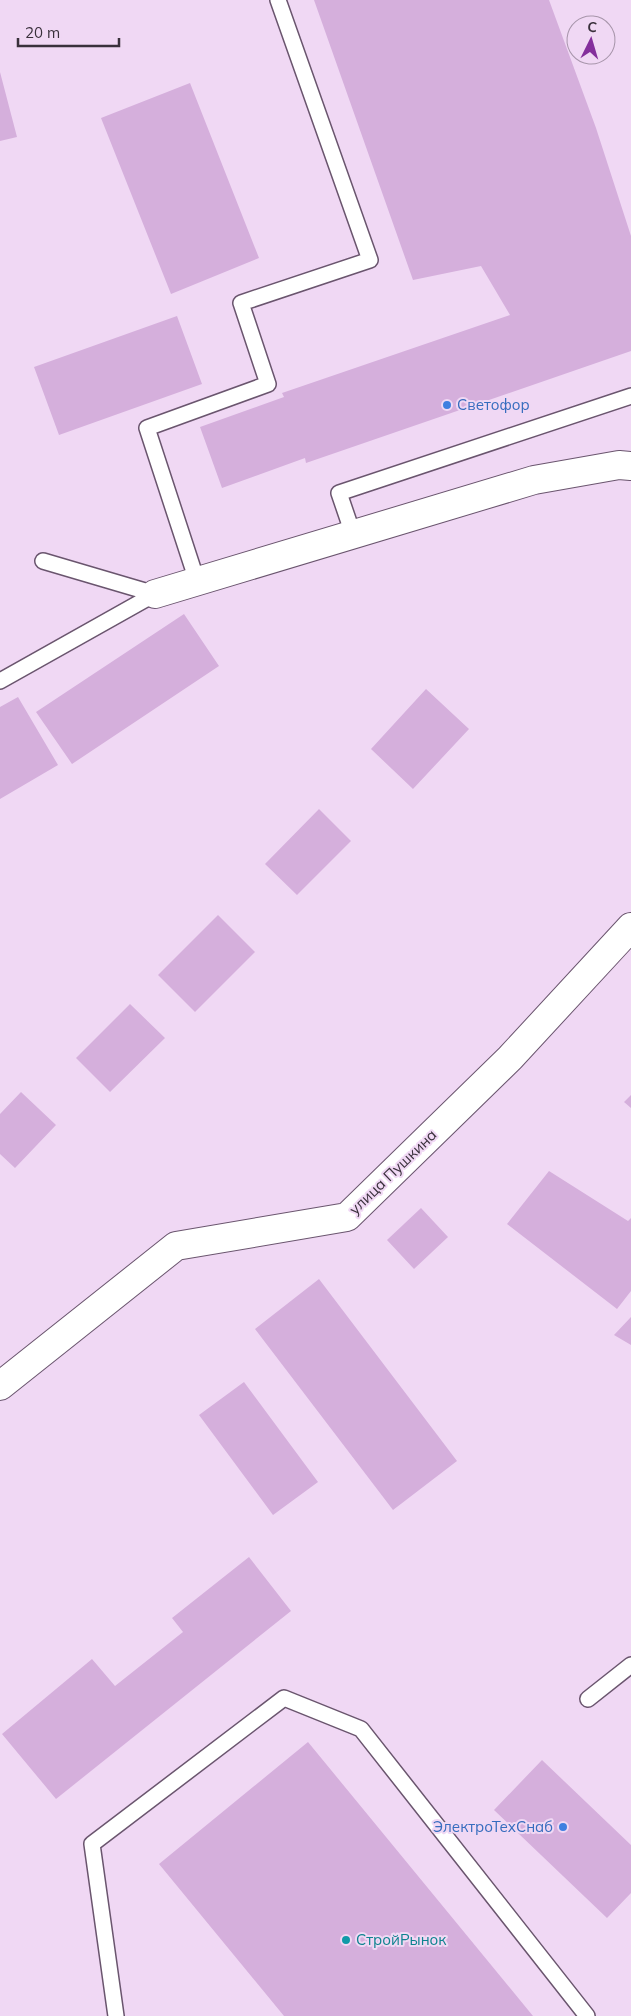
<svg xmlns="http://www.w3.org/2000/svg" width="631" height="2016" font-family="Mulish,sans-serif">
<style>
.building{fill:#d5afdc}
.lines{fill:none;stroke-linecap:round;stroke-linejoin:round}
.service-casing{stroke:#6a556e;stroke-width:18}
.minor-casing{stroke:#6a556e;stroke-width:30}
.service{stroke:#fff;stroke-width:15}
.minor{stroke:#fff;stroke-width:28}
.shop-dot{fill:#3f7fe0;stroke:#f0d8f4;stroke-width:2}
.culture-dot{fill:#0f9aa8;stroke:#f0d8f4;stroke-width:2}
.labels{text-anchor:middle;stroke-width:4;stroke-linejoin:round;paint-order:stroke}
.shop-label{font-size:15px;fill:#366cbe;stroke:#f0d8f4;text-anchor:start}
.street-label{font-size:15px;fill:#39303b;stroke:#f0d8f4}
.culture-label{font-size:15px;fill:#0d838f;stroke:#f0d8f4;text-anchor:start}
</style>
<rect width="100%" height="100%" fill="#f0d8f4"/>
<path class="building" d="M 314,0 L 549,0 L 596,128 L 631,236 L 631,351 L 306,463 L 305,458 L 222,488 L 200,427 L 284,397 L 282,393 L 510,315 L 481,266 L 413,280 Z
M 0,72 L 17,137 L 0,141 Z
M 190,83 L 259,258 L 171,294 L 101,118 Z
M 177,316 L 202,384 L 59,435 L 34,367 Z
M 184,614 L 219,666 L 72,764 L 36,712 Z
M 426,689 L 469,729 L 413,789 L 371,749 Z
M 18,697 L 58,765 L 0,799 L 0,707 Z
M 319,809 L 351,841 L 297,895 L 265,864 Z
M 218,915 L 255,952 L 195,1012 L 158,975 Z
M 130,1004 L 165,1038 L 110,1092 L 76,1058 Z
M 21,1092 L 56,1125 L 15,1168 L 0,1154 L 0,1114 Z
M 631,1095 L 631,1108 L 624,1102 Z
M 549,1171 L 628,1221 L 631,1218 L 631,1291 L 617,1309 L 507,1224 Z
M 421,1208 L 448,1237 L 414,1269 L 387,1240 Z
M 319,1279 L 457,1461 L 393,1510 L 255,1329 Z
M 631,1317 L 631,1345 L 614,1335 Z
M 244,1382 L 318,1482 L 273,1515 L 199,1415 Z
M 249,1557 L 291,1611 L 56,1799 L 2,1734 L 92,1659 L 115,1686 L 183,1632 L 172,1618 Z
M 308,1742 L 533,2016 L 284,2016 L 159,1864 Z
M 542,1760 L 631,1845 L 631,1893 L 607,1918 L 494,1810 Z"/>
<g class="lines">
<g class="service-casing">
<path id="service" d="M 353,534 L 339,493 L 631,396
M 43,561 L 155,594
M 197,581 L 147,428 L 268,384 L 241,303 L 370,260 L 278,0
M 0,681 L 155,594
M 588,1699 L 631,1665
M 116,2016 L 92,1844 L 284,1698 L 361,1729 L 587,2016"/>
</g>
<g class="minor-casing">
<path id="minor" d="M 155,594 L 534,480 L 619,465 L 631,466
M 0,1386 L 176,1246 L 347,1217 L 510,1058 L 631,927"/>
</g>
<use href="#service" class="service"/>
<use href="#minor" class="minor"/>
</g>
<g class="shop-dot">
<circle cx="447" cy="405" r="5"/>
<circle cx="563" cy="1827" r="5"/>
</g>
<circle class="culture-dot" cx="346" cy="1940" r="5"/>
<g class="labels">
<g class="shop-label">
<text x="457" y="410">Светофор</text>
<text x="553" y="1832" text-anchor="end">ЭлектроТехСнаб</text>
</g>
<g class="street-label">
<text transform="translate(393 1172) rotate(-44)" y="5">улица Пушкина</text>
</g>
<g class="culture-label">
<text x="356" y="1945">СтройРынок</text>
</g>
</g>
<g transform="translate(591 40) rotate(5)"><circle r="24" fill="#f0d8f4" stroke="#a795aa"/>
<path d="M0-4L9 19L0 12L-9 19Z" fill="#842e9c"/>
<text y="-8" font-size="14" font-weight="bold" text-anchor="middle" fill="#39303b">С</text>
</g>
<path d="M18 38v8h101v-8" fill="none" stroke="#39303b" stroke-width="2.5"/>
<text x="25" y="38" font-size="15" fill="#39303b" stroke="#f0d8f4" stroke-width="4" paint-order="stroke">20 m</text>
</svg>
